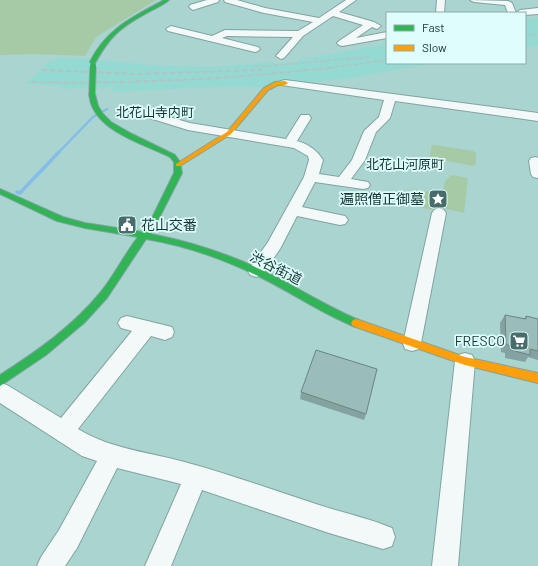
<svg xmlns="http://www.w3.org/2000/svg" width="538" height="566" font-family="Barlow,'Noto Sans JP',sans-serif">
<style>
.built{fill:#94dad3}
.green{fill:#a7caa6}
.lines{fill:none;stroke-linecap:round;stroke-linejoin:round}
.stream-far1{stroke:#84bee8;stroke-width:2.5}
.stream{stroke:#84bee8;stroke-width:3.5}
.street-casing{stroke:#81a4a1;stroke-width:2}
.fast-casing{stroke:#81a4a1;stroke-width:2}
.slow-casing{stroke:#81a4a1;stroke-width:2}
.street{fill:#f2f9f8;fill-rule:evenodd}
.fast{fill:#30b455;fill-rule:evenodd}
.slow{fill:#ff9f0a;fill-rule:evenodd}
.rail-far1{stroke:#b6c2c1;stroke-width:1.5;stroke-dasharray:4.5 2;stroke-linecap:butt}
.rail{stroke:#b6c2c1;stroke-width:2;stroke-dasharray:5.5 2.5;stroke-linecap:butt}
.fast-bridge-far1-casing{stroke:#a1b2b9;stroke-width:6;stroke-linecap:butt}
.fast-bridge-casing{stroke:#a1b2b9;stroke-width:8;stroke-linecap:butt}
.fast-bridge-far1{stroke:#30b455;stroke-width:5}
.fast-bridge{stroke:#30b455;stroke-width:6}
.wall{fill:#84a3a0}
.building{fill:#9abdba;stroke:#6c8482}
.labels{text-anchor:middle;stroke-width:3.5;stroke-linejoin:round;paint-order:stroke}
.far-neighbourhood-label{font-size:13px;fill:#123431;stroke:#dffdfa}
.poi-label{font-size:14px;fill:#123431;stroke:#dffdfa;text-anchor:end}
.street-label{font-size:14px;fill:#123431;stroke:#dffdfa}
</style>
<rect width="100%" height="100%" fill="#a9d4d0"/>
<path class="built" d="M 538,18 L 538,45 L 525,48 L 525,20 Z
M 387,44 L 387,63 L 435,63 L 350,78 L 264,87 L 233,86 L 112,92 L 113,87 L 62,89 L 63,86 L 25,84 L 49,62 L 61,58 L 90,59 L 148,65 L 214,67 L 272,62 L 276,64 L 298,62 L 298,60 Z"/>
<path class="green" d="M 0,0 L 156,0 L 96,37 L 85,56 L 36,54 L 0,55 Z
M 432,145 L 435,145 L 473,151 L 476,153 L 476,164 L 473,166 L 432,158 L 430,156 Z
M 452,175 L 468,178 L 464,213 L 446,209 L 446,206 L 441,205 L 445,181 Z
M 413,189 L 441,194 L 439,204 L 433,203 L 432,210 L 410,205 Z"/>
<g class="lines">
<path class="stream-far1" d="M 58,153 L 93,117 L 107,109"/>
<path class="stream" d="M 17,192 L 20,193 L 59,152"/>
<g class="street-casing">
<path id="street" d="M 207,0 L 219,0 L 218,2 L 193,10 L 189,7 L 190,5 Z
M 224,0 L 237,0 L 265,8 L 319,18 L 346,0 L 356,0 L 339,12 L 374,22 L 381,26 L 377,29 L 372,27 L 356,38 L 387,32 L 387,38 L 342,46 L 339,45 L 337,43 L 339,41 L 363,25 L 333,16 L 303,36 L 284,58 L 281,59 L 276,56 L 293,37 L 227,36 L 222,38 L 258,47 L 260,49 L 258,51 L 255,52 L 168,31 L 166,29 L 171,26 L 212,36 L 225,30 L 298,31 L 313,22 L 264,13 L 225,2 Z
M 437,0 L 445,0 L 444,13 L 436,13 Z
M 470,0 L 508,1 L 512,3 L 516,13 L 520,10 L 538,8 L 538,14 L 525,15 L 525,13 L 508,13 L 505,5 L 474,2 Z
M 285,80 L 538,113 L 538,121 L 395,101 L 390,118 L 376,132 L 365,160 L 351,179 L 368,182 L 370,185 L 368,188 L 363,189 L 315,182 L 302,207 L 345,216 L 348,220 L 345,224 L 340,225 L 297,216 L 280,249 L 262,275 L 256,277 L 250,275 L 248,271 L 268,242 L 304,177 L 309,160 L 308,156 L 294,148 L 188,130 L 130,112 L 128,110 L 130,108 L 134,107 L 190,123 L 286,139 L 301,115 L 309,115 L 311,118 L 297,141 C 308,144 317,150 323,160 L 319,174 L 339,177 L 352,160 L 364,131 L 379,117 L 384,100 L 281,85 L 280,83 L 281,81 Z
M 536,157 L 538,158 L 538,178 L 533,177 L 531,174 L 529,161 L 531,158 Z
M 439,208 L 444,210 L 446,213 L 421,343 L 419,349 L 412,351 L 405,349 L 403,343 L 432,213 L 434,210 Z
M 127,316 L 172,327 L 174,332 L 172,337 L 165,340 L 151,336 L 78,429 C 113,450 150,452 188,463 C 232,475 276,491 319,505 C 343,513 368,518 392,528 L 395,537 L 392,546 L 383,549 L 329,533 L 202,490 L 171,566 L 145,566 L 181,484 L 117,468 L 77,548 L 65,566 L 37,566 L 41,557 L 59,530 L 97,461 L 82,456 L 0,403 L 0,383 L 7,385 L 61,418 L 132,331 L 121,328 L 118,323 L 121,318 Z
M 465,353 L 472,355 L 475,361 L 458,566 L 432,566 L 455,361 L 458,355 Z"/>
</g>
<g class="fast-casing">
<path id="fast" d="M 164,0 L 169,0 C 162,6 153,9 145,14 C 118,29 110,37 95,63 L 91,63 L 90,62 C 106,29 133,17 164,0 Z
M 92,92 L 95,94 L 98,106 L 103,114 L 111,122 L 132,134 L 175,155 L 180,162 L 182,173 L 151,234 C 192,242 232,255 270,274 C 300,289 328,307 359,320 L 361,323 L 359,326 L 356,327 L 353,326 C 321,313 294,294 264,279 C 227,260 187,246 146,239 L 107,298 L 84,323 L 46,355 L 0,386 L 0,375 C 36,352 72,327 100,293 C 114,276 124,255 138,237 L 85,228 L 57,221 L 0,194 L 0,189 L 63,217 L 85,223 L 143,232 L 147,228 L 174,173 L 174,162 L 170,157 C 146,145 103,133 92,106 C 90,102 90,98 89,94 Z"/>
</g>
<g class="slow-casing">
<path id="slow" d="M 275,82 L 285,81 L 288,83 L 285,85 L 278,85 L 268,90 L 231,134 L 180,166 L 176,166 L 176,164 L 227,132 L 264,88 Z
M 356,319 L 465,357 L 538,373 L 538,383 L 465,365 L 353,326 L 351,323 L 353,320 Z"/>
</g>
<use href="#street" class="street"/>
<use href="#fast" class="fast"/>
<use href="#slow" class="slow"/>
<path class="rail-far1" d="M 525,36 L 538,34
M 255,67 L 369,57
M 328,68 L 387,60"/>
<path class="rail" d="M 42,70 L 138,74 L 262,70
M 31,82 C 133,84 235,79 336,67"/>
<g class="fast-bridge-far1-casing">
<path id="fast-bridge-far1" d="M 93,68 L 93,62"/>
</g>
<g class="fast-bridge-casing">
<path id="fast-bridge" d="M 92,94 L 93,67"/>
</g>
<use href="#fast-bridge-far1" class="fast-bridge-far1"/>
<use href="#fast-bridge" class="fast-bridge"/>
</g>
<path class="wall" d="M 505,315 L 524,319 L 526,316 L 538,319 L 538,360 L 528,357 L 525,362 L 505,358 L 505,353 L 501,352 L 500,323 Z
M 301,392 L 366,414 L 364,420 L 300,399 Z"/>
<path class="building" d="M 505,315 L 526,319 L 526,316 L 538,319 L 538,351 L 530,349 L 530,355 L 511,350 L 510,346 L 506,344 Z
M 316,350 L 377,369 L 366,414 L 301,392 Z"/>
<defs>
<g id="sight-square" transform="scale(1)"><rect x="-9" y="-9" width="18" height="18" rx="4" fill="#476c69" stroke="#dffdfa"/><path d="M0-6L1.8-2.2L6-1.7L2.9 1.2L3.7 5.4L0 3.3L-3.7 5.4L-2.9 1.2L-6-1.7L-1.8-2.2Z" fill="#fff"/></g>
<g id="civic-square" transform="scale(1)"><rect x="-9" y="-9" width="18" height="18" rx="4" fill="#476c69" stroke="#dffdfa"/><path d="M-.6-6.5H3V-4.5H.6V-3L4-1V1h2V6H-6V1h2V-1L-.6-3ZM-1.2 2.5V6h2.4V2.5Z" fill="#fff"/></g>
<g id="supermarket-square" transform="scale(1)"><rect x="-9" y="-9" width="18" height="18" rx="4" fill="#476c69" stroke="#dffdfa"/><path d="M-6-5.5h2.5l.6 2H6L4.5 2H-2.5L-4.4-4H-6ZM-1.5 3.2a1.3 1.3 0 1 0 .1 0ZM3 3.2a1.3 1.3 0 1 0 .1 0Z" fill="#fff"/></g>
</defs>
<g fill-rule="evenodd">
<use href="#sight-square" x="438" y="199"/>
<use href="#civic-square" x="127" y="225"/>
<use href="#supermarket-square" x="519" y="341"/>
</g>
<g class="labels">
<g class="far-neighbourhood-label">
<text x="155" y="117">北花山寺内町</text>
<text x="405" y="169">北花山河原町</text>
</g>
<g class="poi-label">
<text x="424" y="204">遍照僧正御墓</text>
<text x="141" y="230" text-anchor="start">花山交番</text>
<text x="505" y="346">FRESCO</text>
</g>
<g class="street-label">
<text transform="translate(276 268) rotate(27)" y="5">渋谷街道</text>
</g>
</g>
<rect x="386" y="12" width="140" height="52" fill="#dffdfa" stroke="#8dadaa"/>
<rect x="394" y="25" width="20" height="6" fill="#30b455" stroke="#8dadaa"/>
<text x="422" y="32" font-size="12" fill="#123431">Fast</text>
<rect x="394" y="45" width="20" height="6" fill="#ff9f0a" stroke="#8dadaa"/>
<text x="422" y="52" font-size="12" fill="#123431">Slow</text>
</svg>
